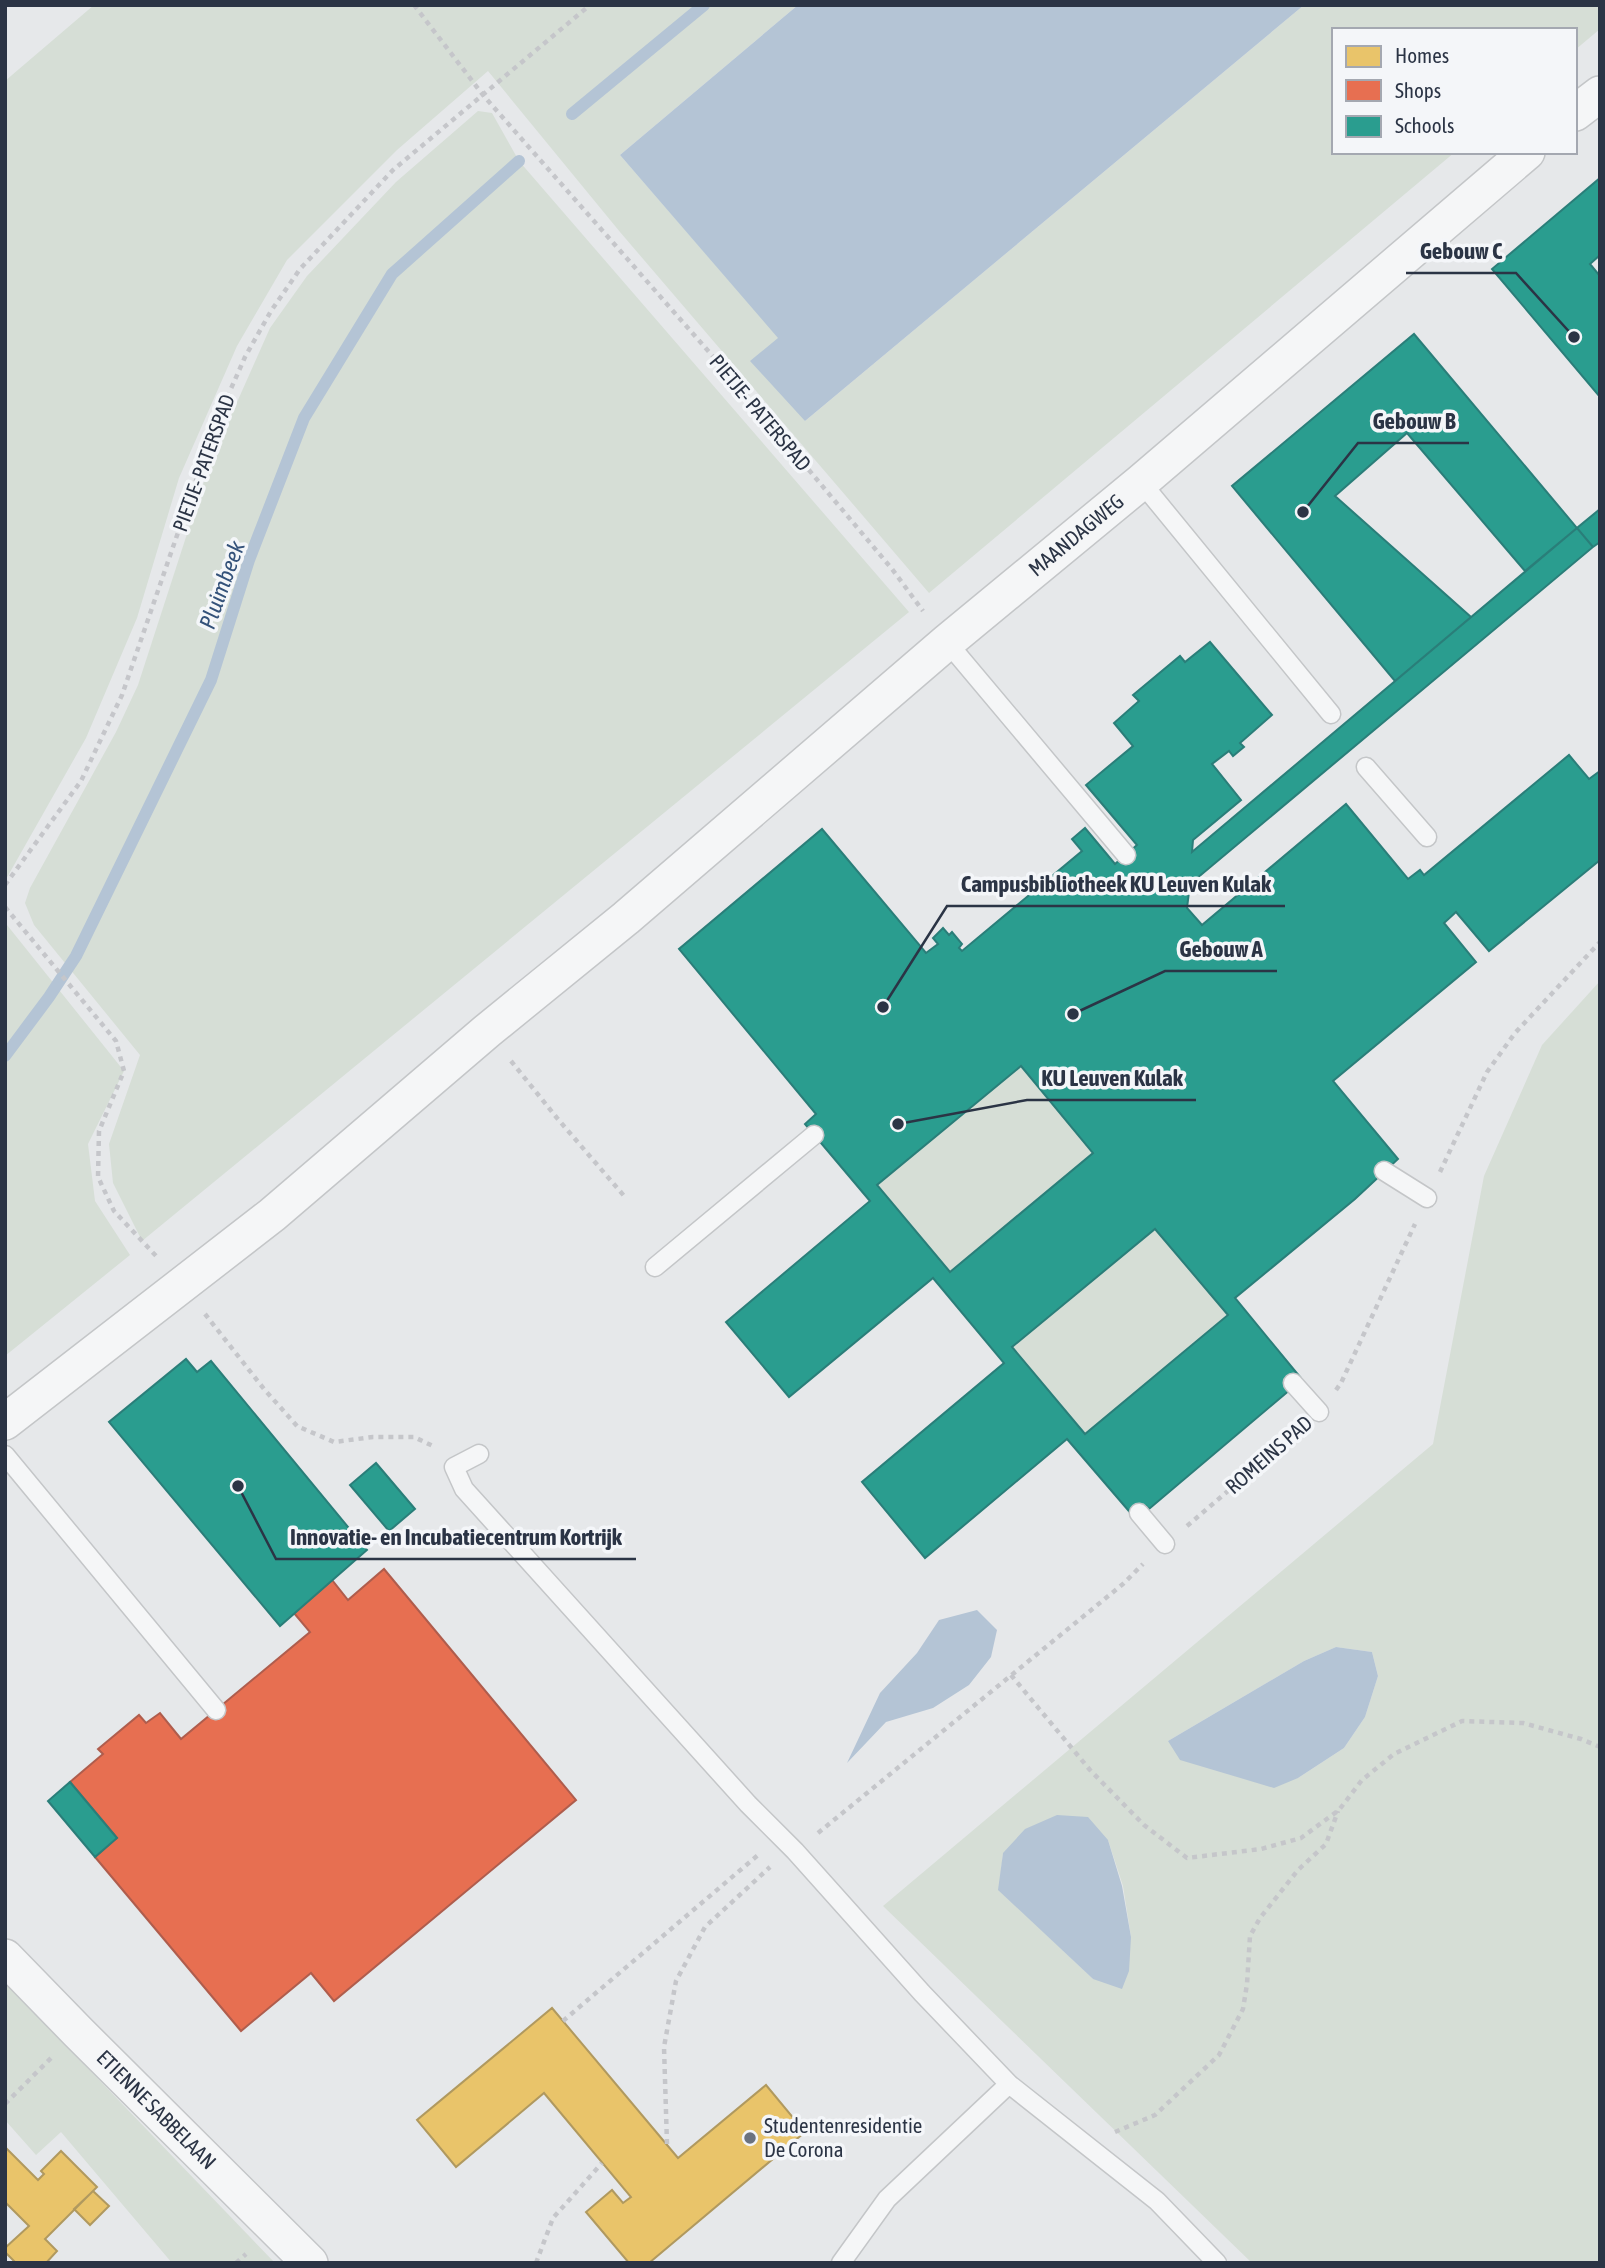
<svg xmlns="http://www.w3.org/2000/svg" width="1605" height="2268" font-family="'Asap Condensed',sans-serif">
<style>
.green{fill:#d6ded6;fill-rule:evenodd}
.water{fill:#b4c4d5}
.homes{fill:#e9c46a;stroke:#b0995f;stroke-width:2}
.shops{fill:#e76f51;stroke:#af5d4d;stroke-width:2}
.schools{fill:#2a9d8f;stroke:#2a7e79;stroke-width:2;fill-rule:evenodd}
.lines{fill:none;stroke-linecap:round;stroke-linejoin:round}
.stream{stroke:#b4c4d5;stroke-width:12}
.lane-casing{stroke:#c4c6c8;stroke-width:21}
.street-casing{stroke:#c4c6c8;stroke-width:38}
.path{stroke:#c5c6ca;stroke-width:4.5;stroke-dasharray:5 5;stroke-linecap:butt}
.lane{stroke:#f5f6f7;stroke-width:18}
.street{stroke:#f5f6f7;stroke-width:35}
.poi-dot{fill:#6c737f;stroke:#f4f6f9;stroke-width:2.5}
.labels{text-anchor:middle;stroke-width:7;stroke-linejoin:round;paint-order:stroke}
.street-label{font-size:21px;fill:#2b3445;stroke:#f4f6f9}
.poi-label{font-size:21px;fill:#2b3445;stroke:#f4f6f9;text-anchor:start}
.water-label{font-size:23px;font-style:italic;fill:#34527a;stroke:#f4f6f9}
.leader{fill:none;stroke:#2b3445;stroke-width:2.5}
.callout-dot{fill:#2b3445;stroke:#f4f6f9;stroke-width:2.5}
.callout-label{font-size:23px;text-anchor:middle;font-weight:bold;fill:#2b3445;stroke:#f4f6f9;stroke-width:7;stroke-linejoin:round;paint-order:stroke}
</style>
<rect width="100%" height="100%" fill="#e6e8ea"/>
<path class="green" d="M 94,5 L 798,5 L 620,155 L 779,338 L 805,421 L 1304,5 L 1600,5 L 1600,29 L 1575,50 L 1575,30 L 1334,30 L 1334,152 L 1455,152 L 929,593 L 620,232 L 488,71 L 397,150 L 287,260 L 237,346 L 179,478 L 137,618 L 86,738 L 5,881 L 5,81 Z
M 478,111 L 492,113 L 519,161 L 909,612 L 142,1241 L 113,1183 L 109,1144 L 140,1055 L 34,925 L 25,903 L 30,888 L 116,732 L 138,685 L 210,463 L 270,328 L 307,276 L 396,182 Z
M 7,925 L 124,1071 L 88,1144 L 95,1201 L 130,1255 L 5,1356 L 5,927 Z
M 1600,981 L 1600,2263 L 1252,2263 L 883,1906 L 1433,1444 L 1484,1176 L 1542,1045 ZM 1336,1647 L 1372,1652 L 1378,1676 L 1365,1717 L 1344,1748 L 1298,1778 L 1168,1741 L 1304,1661 ZM 1108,1840 L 1123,1886 L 1131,1937 L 1093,1979 L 999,1890 L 1003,1853 Z
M 1021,1066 L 1093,1153 L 950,1272 L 877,1185 Z
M 1155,1229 L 1228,1315 L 1085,1434 L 1012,1347 Z
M 5,1982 L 275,2263 L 172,2263 L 61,2132 L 36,2155 L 5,2120 Z"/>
<path class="water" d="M 798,5 L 1304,5 L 805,421 L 750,361 L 778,338 L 620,155 Z
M 977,1610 L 997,1630 L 991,1657 L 969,1685 L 933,1708 L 886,1722 L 847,1763 L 880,1693 L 917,1653 L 939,1620 Z
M 1336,1647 L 1372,1652 L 1378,1676 L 1365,1717 L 1344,1748 L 1298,1778 L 1274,1788 L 1180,1760 L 1168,1741 L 1304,1661 Z
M 1057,1815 L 1088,1817 L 1108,1840 L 1122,1886 L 1131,1937 L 1129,1971 L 1122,1989 L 1093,1979 L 998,1890 L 1003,1853 L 1025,1829 Z"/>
<path class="homes" d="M 552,2008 L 678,2158 L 766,2085 L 805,2132 L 649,2263 L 629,2263 L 586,2212 L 612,2190 L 623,2203 L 631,2197 L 544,2093 L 456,2167 L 417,2120 Z
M 5,2147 L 38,2180 L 44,2174 L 41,2171 L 61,2151 L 97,2187 L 45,2239 L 57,2251 L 46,2263 L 16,2263 L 5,2252 L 5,2248 L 29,2226 L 5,2202 Z
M 93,2191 L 109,2206 L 90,2225 L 74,2209 Z"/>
<path class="shops" d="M 384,1569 L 576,1800 L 334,2001 L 311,1973 L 241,2031 L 95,1857 L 117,1838 L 70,1782 L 103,1754 L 98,1749 L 139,1715 L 146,1723 L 160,1713 L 181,1739 L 310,1632 L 294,1613 L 332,1580 L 348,1600 Z"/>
<path class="schools" d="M 1600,178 L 1600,255 L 1590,264 L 1600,276 L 1600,397 L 1492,269 Z
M 1414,334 L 1577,528 L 1525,571 L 1407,433 L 1335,496 L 1471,617 L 1395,681 L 1232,486 Z
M 1600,509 L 1600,542 L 1593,547 L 1577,528 Z
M 1577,528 L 1593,547 L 1190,884 L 1187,908 L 1202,925 L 1346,804 L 1408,879 L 1420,870 L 1424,875 L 1569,755 L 1589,779 L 1600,771 L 1600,860 L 1489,951 L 1456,912 L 1444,923 L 1476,962 L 1333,1081 L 1398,1159 L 1355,1199 L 1235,1298 L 1300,1377 L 1289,1387 L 1291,1389 L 1149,1509 L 1146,1506 L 1134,1517 L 1067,1439 L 925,1558 L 862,1482 L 1004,1363 L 933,1278 L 789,1397 L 726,1322 L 870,1201 L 805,1124 L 816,1114 L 679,949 L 822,829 L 926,953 L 938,944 L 933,938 L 943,928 L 949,935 L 952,932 L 962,944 L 959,948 L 962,951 L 1082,851 L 1072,839 L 1085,828 L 1115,864 L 1137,845 L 1086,785 L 1133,746 L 1114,723 L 1139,701 L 1133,695 L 1180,656 L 1185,662 L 1210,642 L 1272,715 L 1240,743 L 1244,747 L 1233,756 L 1229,751 L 1212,764 L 1241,800 L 1193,840 L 1192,852 ZM 1021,1066 L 1093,1153 L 950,1272 L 877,1185 ZM 1155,1229 L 1228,1315 L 1085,1434 L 1012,1347 Z
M 186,1359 L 197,1372 L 211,1361 L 367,1550 L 280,1626 L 109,1422 Z
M 376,1463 L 415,1509 L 389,1531 L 350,1485 Z
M 70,1782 L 117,1838 L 95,1857 L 48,1801 Z"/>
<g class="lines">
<path class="stream" d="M 572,114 L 704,5
M 5,1056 L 49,997 L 76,956 L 211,680 L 249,560 L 304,418 L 392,274 L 519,161"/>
<g class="lane-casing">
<path id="lane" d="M 1141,482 L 1331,714
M 947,642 L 1126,855
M 1366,767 L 1427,837
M 1384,1171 L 1427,1198
M 655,1267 L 814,1135
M 1293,1383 L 1319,1412
M 479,1454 L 454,1467 L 464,1489 L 748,1804 L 795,1851 L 922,1993 L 1009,2084 L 1157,2201 L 1217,2263
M 5,1455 L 216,1710
M 1139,1513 L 1165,1544
M 841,2263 L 887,2199 L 1009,2084"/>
</g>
<g class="street-casing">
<g id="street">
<path d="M 1575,113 L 1600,94"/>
<path id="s1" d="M 5,1422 L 272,1215 L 487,1031 L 626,918 L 947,642 L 1141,482 L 1527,152"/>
<path id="s2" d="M 5,1957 L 78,2032 L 310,2263"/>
</g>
</g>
<path class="path" d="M 414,5 L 483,95 L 725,370 L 892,569 L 923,611
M 5,885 L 81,781 L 122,695 L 203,460 L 222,409 L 245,357 L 271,311 L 300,269 L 393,170 L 590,5
M 5,907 L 116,1041 L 124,1071 L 99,1131 L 98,1177 L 114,1211 L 157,1257
M 511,1061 L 557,1118 L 625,1197
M 1440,1172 L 1487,1072 L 1515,1033 L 1600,942
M 205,1314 L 264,1389 L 297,1426 L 334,1442 L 373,1437 L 414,1437 L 435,1447
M 1336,1390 L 1341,1383 L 1415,1224
M 1187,1526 L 1297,1432
M 1011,1675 L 1090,1770 L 1144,1825 L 1187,1858 L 1261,1849 L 1301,1838 L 1339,1810 L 1362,1780 L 1394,1754 L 1462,1721 L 1523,1723 L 1581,1739 L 1600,1747
M 818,1833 L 1123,1584 L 1143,1564
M 563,2021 L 758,1855
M 5,2104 L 52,2057
M 1115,2132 L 1155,2115 L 1219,2055 L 1243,2009 L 1247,1984 L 1250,1936 L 1260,1918 L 1298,1870 L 1326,1844 L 1338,1811
M 667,2144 L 664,2047 L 676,1981 L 705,1927 L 770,1867
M 236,2263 L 246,2254
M 536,2263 L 553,2218 L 602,2163"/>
<use href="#lane" class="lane"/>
<use href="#street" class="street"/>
</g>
<circle class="poi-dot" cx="750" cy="2138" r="7"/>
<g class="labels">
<g class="street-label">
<text transform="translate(760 413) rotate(50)" y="7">PIETJE- PATERSPAD</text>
<text transform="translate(204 463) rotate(-70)" y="7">PIETJE- PATERSPAD</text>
<text dy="7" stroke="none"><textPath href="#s1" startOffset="1391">MAANDAGWEG</textPath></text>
<text transform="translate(1269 1455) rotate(-41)" y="7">ROMEINS PAD</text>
<text dy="7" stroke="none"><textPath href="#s2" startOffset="215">ETIENNE SABBELAAN</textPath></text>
</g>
<g class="poi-label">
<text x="764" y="2133">Studentenresidentie<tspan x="764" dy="24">De Corona</tspan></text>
</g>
<g class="water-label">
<text transform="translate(222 585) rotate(-70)" y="8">Pluimbeek</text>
</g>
</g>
<path class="leader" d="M1574 337L1516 273H1406M1303 512L1358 443H1469M883 1007L947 906H1285M1073 1014L1165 971H1277M898 1124L1027 1100H1196M238 1486L276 1559H636"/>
<g class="callout-dot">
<circle cx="1574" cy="337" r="7"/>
<circle cx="1303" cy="512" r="7"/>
<circle cx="883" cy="1007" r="7"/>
<circle cx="1073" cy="1014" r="7"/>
<circle cx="898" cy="1124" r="7"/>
<circle cx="238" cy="1486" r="7"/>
</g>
<g class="callout-label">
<text x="1461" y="259">Gebouw C</text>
<text x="1414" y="429">Gebouw B</text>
<text x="1116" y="892">Campusbibliotheek KU Leuven Kulak</text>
<text x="1221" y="957">Gebouw A</text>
<text x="1112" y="1086">KU Leuven Kulak</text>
<text x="456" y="1545">Innovatie- en Incubatiecentrum Kortrijk</text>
</g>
<rect width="1605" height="2268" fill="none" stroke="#2b3445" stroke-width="14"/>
<rect x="1332" y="28" width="245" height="126" fill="#f4f6f9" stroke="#a4a8b1" stroke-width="2"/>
<rect x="1346" y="46" width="35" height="21" fill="#e9c46a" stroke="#a4a8b1" stroke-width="2"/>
<text x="1395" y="63" font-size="21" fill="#2b3445">Homes</text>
<rect x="1346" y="80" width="35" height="21" fill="#e76f51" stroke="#a4a8b1" stroke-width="2"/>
<text x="1395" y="98" font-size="21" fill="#2b3445">Shops</text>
<rect x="1346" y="116" width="35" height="21" fill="#2a9d8f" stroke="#a4a8b1" stroke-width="2"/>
<text x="1395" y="133" font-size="21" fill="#2b3445">Schools</text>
</svg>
